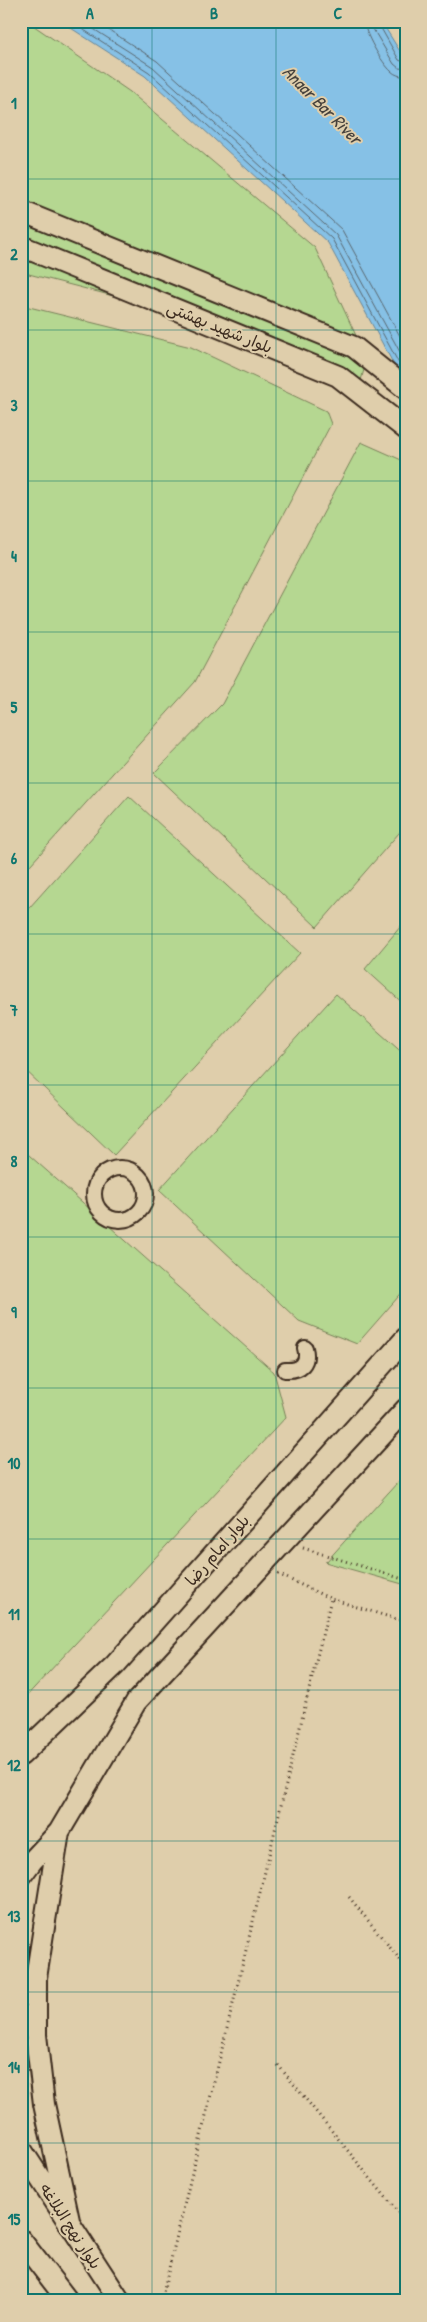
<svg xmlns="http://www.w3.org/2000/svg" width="427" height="2322" font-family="'Patrick Hand','Playpen Sans Arabic',sans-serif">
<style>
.green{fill:#b5d791;stroke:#788058}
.water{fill:#86c1e6;stroke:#688596}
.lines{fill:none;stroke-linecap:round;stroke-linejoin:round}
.shore{stroke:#59666e;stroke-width:1}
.street-casing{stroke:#3b2a1e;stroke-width:18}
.secondary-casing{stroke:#3b2a1e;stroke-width:24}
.path{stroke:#3b2a1e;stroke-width:3;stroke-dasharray:1 4;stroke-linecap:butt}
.street{stroke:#dfceab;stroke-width:14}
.secondary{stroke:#dfceab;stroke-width:20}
.grid{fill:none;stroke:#0f766e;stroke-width:1;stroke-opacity:0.55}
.labels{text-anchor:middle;stroke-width:4;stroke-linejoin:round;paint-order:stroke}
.street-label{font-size:16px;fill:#3b2a1e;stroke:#dfceab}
.water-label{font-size:18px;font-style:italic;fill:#46413c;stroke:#dfceab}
.neatline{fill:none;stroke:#0f766e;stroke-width:2}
.grid-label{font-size:16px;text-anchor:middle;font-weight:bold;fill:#0f766e}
</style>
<rect width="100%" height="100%" fill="#dfceab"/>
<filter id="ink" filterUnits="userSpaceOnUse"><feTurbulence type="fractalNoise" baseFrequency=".02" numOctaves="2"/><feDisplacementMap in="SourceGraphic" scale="10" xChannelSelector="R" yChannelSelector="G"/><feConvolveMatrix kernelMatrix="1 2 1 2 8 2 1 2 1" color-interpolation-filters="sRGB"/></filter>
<g filter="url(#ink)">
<path class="green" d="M 21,21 L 27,21 L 130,92 L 315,248 L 367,359 L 358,391 L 198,318 L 21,272 Z
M 21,305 L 191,347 L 326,411 L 331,424 L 195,682 L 21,875 Z
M 361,442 L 406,462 L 406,825 L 317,927 L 154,773 L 222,704 Z
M 129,796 L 300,953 L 114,1155 L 21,1066 L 21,917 Z
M 406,920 L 406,1006 L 365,969 Z
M 336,994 L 406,1056 L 406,1288 L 357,1344 L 299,1321 L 159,1190 Z
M 21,1148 L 274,1372 L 286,1417 L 21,1702 Z
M 406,1473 L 406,1585 L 325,1562 L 326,1562 Z"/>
<path class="water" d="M 60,21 L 381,21 L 406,61 L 406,387 L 328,243 L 145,76 Z"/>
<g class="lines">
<path class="shore" d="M 70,21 L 149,72 L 332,239 L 404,373
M 81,21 L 153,67 L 336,235 L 406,363
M 95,21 L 157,61 L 342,230 L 406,347
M 364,21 C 364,33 382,63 391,71 C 395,75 400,76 406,77
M 371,21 L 373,29 L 394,64 L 399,68 L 406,69
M 377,21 L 399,60 L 406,63"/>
<g class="street-casing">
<path id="street" d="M94 1194a26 26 0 1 1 52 0a26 26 0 1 1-52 0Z
M 285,1370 C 301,1371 309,1363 305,1348"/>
</g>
<g class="secondary-casing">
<path id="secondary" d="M 21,211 L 354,347 L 406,389
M 21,246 L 338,376 L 406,429
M 21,1755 L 115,1665 L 406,1338
M 59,1832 L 36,1978 L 36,2035 L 44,2104 L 70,2225
M 21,1876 L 32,1861 L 59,1832 L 136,1702 L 406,1409
M 21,2149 L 120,2301
M 21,2240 L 68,2301"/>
</g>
<path class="path" d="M 303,1548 L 406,1580
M 278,1574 L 331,1599 L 406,1622
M 349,1897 L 406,1967
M 278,2065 L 406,2222
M 161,2301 L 331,1599"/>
<use href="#street" class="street"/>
<use href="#secondary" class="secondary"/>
</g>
</g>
<path class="grid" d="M 152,21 L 152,2301M 276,21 L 276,2301M 21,179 L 406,179M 21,330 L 406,330M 21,481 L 406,481M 21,632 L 406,632M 21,783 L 406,783M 21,934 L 406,934M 21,1085 L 406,1085M 21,1237 L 406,1237M 21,1388 L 406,1388M 21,1539 L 406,1539M 21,1690 L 406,1690M 21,1841 L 406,1841M 21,1992 L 406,1992M 21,2143 L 406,2143"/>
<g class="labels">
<g class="street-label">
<text transform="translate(220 327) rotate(22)" y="6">بلوار شهید بهشتی</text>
<text transform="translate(217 1550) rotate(-49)" y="6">بلوار امام رضا</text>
<text transform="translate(71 2226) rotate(57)" y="6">بلوار نهج البلاغه</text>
</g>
<g class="water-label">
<text transform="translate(322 105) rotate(45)" y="6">Anaar Bar River</text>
</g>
</g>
<rect width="427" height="2322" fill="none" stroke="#dfceab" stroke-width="55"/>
<rect x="28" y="28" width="372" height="2266" class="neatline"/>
<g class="grid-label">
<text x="90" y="19">A</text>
<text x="214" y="19">B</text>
<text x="338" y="19">C</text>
<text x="14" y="109">1</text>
<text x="14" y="260">2</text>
<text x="14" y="411">3</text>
<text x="14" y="562">4</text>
<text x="14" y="713">5</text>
<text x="14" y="864">6</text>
<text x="14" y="1016">7</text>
<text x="14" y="1167">8</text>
<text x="14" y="1318">9</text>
<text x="14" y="1469">10</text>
<text x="14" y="1620">11</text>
<text x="14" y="1771">12</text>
<text x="14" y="1922">13</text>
<text x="14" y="2073">14</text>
<text x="14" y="2225">15</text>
</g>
</svg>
